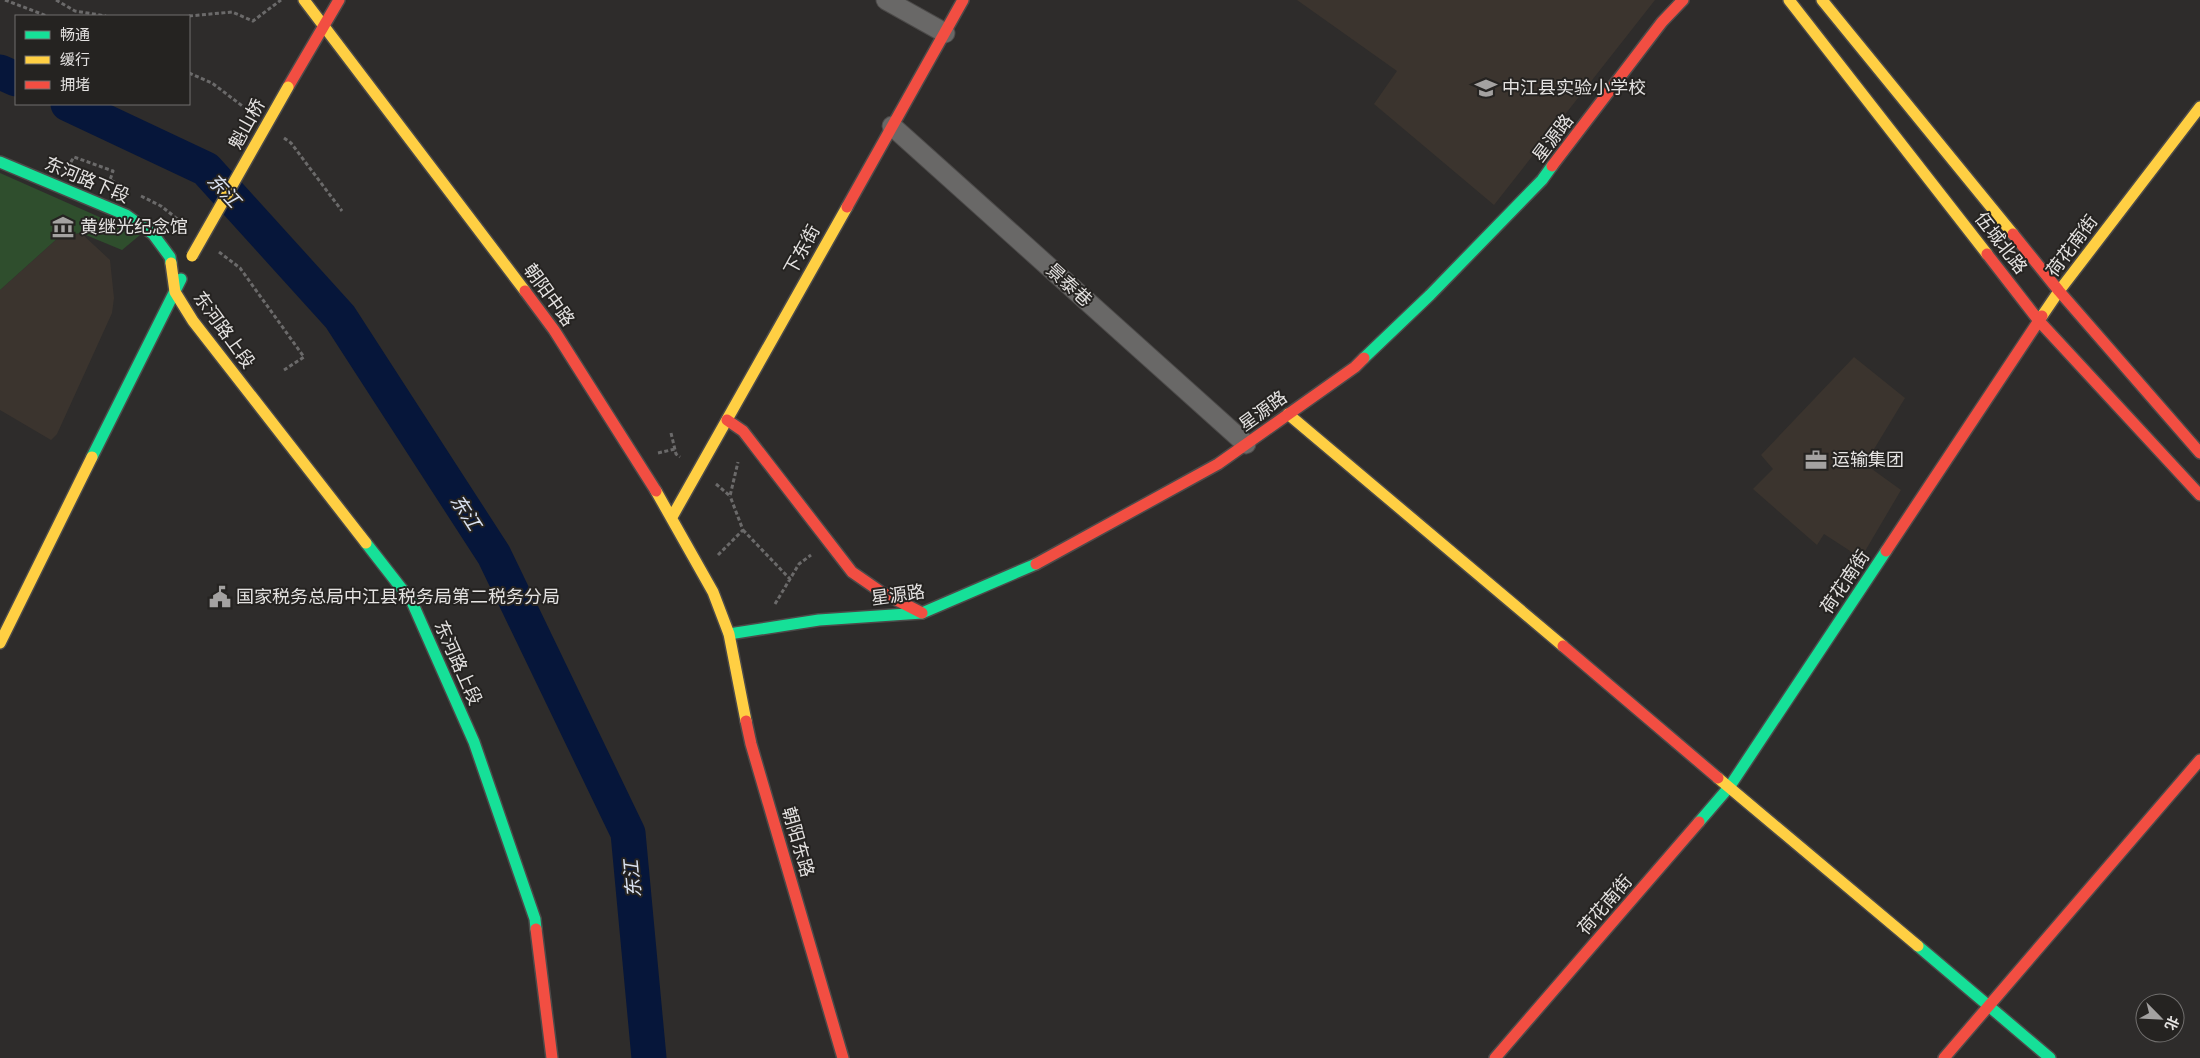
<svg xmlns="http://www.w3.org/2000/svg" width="2200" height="1058" font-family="'Archivo Narrow','Noto Sans SC',sans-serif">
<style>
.built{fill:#3b342e}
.green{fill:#2f4e2d}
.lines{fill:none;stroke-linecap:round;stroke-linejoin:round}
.river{stroke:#06163a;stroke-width:35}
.street-casing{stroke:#4c4a49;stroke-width:21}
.fast-casing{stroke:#4c4a49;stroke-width:14}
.slow-casing{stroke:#4c4a49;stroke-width:14}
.jam-casing{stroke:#4c4a49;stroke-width:14}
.path{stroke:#6b6a6a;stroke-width:3;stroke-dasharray:4 2.5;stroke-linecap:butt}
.street{stroke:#696867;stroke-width:19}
.fast{stroke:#16e098;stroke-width:11}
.slow{stroke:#ffcf43;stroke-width:11}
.jam{stroke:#f24e42;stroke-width:11}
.slow-bridge-casing{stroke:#4c4a49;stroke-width:14;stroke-linecap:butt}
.slow-bridge{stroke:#ffcf43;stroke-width:11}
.labels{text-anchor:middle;stroke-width:4;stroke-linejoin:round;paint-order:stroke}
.poi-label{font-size:18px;fill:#e4e2e1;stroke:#252321;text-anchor:start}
.street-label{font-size:18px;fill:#e4e2e1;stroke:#252321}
.water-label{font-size:19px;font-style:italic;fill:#dae2f1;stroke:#252321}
</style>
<rect width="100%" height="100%" fill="#2e2c2b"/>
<path class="built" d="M 1297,0 L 1655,0 L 1494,205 L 1374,104 L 1397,71 Z
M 81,233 L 110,260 L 114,298 L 112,313 L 57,434 L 51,440 L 0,410 L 0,290 L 60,236 Z
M 1854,357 L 1905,398 L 1865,464 L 1901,490 L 1861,558 L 1824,534 L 1817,545 L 1753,489 L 1773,469 L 1761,455 Z"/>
<path class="green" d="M 0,173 L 140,235 L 122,250 L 81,233 L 60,236 L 0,290 Z"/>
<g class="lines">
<path class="river" d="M 0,72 L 16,79
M 68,104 L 206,169 L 340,317 L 494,555 L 628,833 L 649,1058"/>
<g class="street-casing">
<path id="street" d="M 886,0 L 945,33
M 892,126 L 1246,444"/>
</g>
<g class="fast-casing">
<path id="fast" d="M 0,162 L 126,215 L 153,234 L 170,257 L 171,263
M 1364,358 L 1430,295 L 1542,180 L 1552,166
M 92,457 L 181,279
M 366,543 L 412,602 L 474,742 L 535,919 L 536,929
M 729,634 L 819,620 L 922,613 L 1036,564
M 1699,822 L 1730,786 L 1886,551
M 1918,946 L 2050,1058"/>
</g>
<g class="slow-casing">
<path id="slow" d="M 304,0 L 525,291
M 1789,0 L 1987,254
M 1822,0 L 2013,234
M 171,263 L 175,292 L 193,321 L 366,543
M 2042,316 L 2059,291 L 2200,107
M 1288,414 L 1563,646
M 656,491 L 713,592 L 729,634 L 746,721
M 672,517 L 847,207
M 0,643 L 92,457
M 1718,778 L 1918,946"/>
</g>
<g class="jam-casing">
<path id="jam" d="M 288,87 L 339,0
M 1552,166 L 1662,22 L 1683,0
M 847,207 L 963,0
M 2013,234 L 2059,291 L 2200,453
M 1987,254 L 2039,321 L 2200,495
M 525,291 L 554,330 L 656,491
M 727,420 L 743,431 L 852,572 L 881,592 L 922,613
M 1886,551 L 2042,316
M 1036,564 L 1218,464 L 1355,367 L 1364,358
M 1563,646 L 1718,778
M 746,721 L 751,744 L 843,1058
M 536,929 L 552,1058
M 1495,1058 L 1699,822
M 1944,1058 L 2200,760"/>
</g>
<path class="path" d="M 5,0 L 47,16
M 56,0 L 75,11 L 106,16
M 189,16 L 232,12 L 253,21 L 281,0
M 189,73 L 212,83 L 249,111
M 284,138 L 291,143 L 342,211
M 66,164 L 69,165 L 74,157 L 113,171 L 110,180 L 126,188
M 141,196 L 161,206 L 185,225
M 219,252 L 240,268 L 304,357 L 284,370
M 671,433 L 676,454 L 680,457
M 658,453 L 675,449
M 716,484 L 730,496 L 738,462
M 743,530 L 790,579
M 718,555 L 743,530 L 730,496
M 775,604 L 799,564 L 811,555"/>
<use href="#street" class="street"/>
<use href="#fast" class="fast"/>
<use href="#slow" class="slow"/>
<use href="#jam" class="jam"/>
<g class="slow-bridge-casing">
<path id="slow-bridge" d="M 192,256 L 288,87"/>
</g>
<use href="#slow-bridge" class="slow-bridge"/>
</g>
<defs>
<g id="school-bare" transform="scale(1.725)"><path d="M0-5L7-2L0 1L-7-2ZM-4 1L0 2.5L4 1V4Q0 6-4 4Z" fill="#a4a2a1" stroke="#252321" stroke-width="2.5" paint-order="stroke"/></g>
<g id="museum-bare" transform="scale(1.725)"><path d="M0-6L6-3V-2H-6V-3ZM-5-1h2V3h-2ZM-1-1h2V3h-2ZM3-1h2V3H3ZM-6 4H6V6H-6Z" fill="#a4a2a1" stroke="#252321" stroke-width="2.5" paint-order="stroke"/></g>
<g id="office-bare" transform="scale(1.725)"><path d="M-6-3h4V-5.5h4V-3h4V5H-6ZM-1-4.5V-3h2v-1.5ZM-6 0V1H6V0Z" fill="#a4a2a1" stroke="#252321" stroke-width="2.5" paint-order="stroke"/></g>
<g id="civic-bare" transform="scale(1.725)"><path d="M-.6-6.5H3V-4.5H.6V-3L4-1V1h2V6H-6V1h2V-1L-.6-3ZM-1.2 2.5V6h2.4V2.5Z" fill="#a4a2a1" stroke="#252321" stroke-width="2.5" paint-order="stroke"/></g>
</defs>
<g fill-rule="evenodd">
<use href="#school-bare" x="1486" y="88"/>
<use href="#museum-bare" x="63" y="227"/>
<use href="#office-bare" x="1816" y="460"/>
<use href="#civic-bare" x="220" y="597"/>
</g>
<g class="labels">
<g class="poi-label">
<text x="1502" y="94">中江县实验小学校</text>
<text x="80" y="233">黄继光纪念馆</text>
<text x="1832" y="466">运输集团</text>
<text x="236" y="603">国家税务总局中江县税务局第二税务分局</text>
</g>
<g class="street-label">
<text transform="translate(247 124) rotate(-61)" y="6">魁山桥</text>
<text transform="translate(1553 138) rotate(-53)" y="6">星源路</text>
<text transform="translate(87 180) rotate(23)" y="6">东河路下段</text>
<text transform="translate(2001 243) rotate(52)" y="6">伍城北路</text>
<text transform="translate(2072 246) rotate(-53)" y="6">荷花南街</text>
<text transform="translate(802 250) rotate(-61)" y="6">下东街</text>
<text transform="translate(1069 285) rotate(42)" y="6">景泰巷</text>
<text transform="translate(549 295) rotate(54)" y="6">朝阳中路</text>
<text transform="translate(224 330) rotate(54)" y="6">东河路上段</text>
<text transform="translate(1263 411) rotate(-36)" y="6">星源路</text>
<text transform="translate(1845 582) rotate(-56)" y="6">荷花南街</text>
<text transform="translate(898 595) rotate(-8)" y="6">星源路</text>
<text transform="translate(458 663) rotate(66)" y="6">东河路上段</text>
<text transform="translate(798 842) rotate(74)" y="6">朝阳东路</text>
<text transform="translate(1605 905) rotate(-49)" y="6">荷花南街</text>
</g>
<g class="water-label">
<text transform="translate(224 190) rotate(47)" y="7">东江</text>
<text transform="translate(466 512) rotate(57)" y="7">东江</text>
<text transform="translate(632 879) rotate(-95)" y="7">东江</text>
</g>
</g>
<rect x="15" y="15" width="175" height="90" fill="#252321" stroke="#716f6e"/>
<rect x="25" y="31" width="25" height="8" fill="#16e098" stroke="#716f6e"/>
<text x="60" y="40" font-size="15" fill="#e4e2e1">畅通</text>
<rect x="25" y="56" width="25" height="8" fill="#ffcf43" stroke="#716f6e"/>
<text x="60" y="65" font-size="15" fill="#e4e2e1">缓行</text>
<rect x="25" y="81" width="25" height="8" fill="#f24e42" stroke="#716f6e"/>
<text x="60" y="90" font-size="15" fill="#e4e2e1">拥堵</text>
<g transform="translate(2160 1018) rotate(114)"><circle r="24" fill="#252321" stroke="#716f6e"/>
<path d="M0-4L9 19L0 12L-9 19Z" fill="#a4a2a1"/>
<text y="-8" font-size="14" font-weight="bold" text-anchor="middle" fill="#e4e2e1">北</text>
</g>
</svg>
